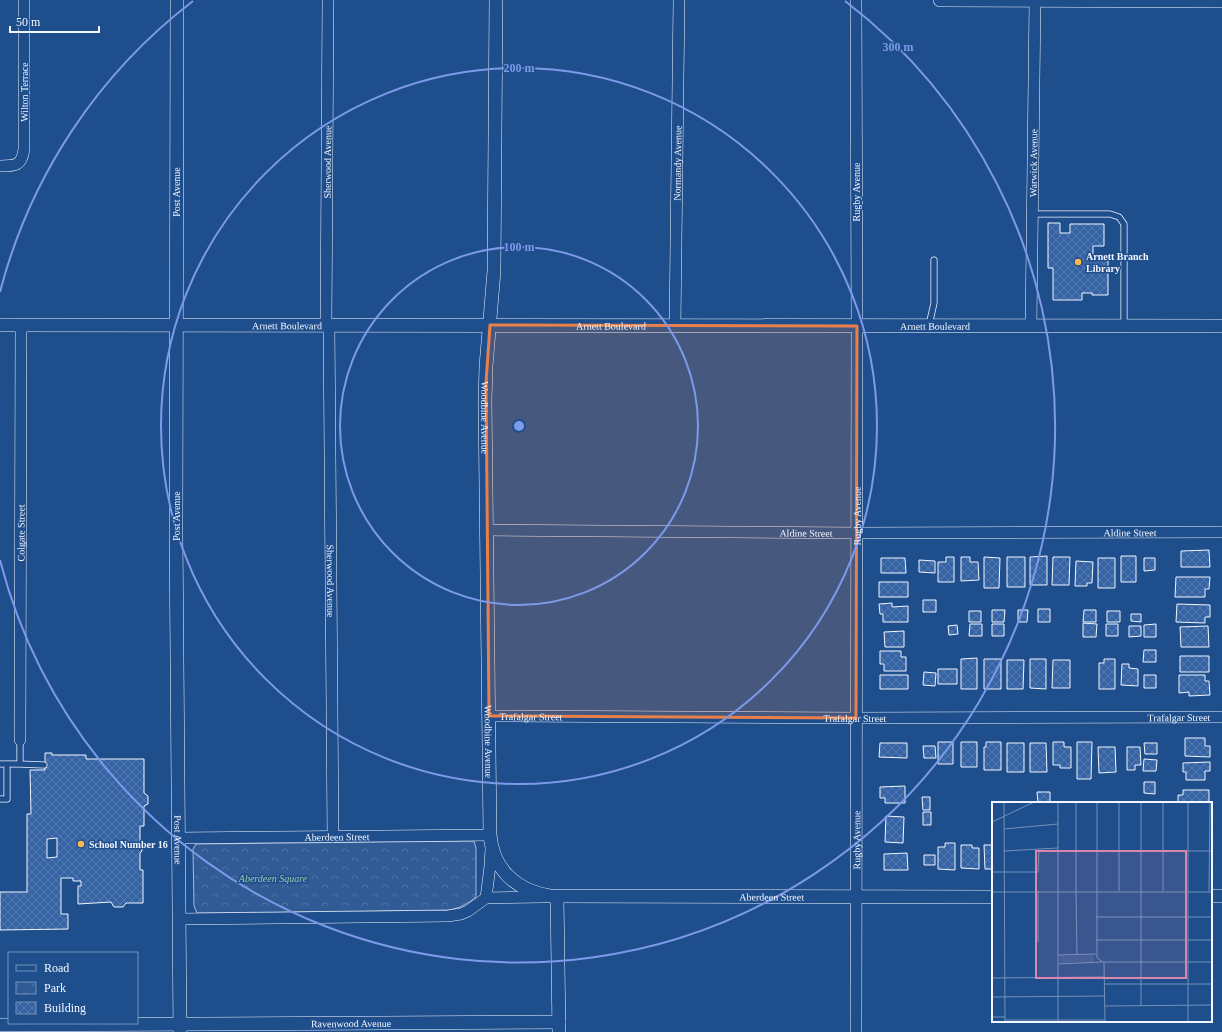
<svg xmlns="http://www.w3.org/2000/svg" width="1222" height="1032" font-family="'Times New Roman',serif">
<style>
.park{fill:url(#park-crowns);stroke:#a8bbd7}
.building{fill:url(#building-cross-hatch);stroke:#f2f6ff;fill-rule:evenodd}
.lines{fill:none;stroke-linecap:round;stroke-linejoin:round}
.service-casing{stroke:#f2f6ff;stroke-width:7}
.minor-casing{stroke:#f2f6ff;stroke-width:12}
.tertiary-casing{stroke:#f2f6ff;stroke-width:14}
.service{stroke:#1f4e8c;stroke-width:5.5}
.minor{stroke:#1f4e8c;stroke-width:11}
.tertiary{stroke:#1f4e8c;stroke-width:13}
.marked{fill:#ea8049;fill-opacity:0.2;stroke:#ea8049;stroke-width:3;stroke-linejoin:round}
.ring{fill:none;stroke:#7d9aea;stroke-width:2}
.poi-dot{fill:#ffb74d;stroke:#1f4e8c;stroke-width:1.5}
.labels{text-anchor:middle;stroke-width:3;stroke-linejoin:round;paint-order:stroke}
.street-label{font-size:10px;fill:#f2f6ff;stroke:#1f4e8c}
.poi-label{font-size:10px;font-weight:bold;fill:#f2f6ff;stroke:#1f4e8c;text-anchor:start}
.park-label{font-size:10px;font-style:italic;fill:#97c8a6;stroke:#1f4e8c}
.inset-road{fill:none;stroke:#7391ba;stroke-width:1}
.view{fill:#da87ad;fill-opacity:0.15;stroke:#da87ad;stroke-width:2}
.inset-edge{fill:none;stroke:#f2f6ff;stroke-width:2}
.centre{fill:#7d9aea;stroke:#1f4e8c;stroke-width:2}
.ring-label{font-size:12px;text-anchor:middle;font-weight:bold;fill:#7d9aea;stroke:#1f4e8c;stroke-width:3;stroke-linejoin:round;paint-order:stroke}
</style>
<defs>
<pattern id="park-crowns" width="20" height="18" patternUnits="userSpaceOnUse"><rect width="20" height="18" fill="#305b95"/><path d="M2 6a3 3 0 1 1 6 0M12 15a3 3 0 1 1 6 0" fill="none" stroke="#4e73a5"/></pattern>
<pattern id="building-cross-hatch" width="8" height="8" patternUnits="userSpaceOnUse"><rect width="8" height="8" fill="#3563a3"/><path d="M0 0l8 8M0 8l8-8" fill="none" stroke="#537ab1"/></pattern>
</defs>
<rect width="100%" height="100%" fill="#1f4e8c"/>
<path class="park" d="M 474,841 L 476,848 L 476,897 C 467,904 460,908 449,910 L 197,913 L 194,906 L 193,849 L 196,844 Z"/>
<path class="building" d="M 1048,223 L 1060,223 L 1060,233 L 1070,233 L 1070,224 L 1104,224 L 1104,246 L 1093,246 L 1093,256 L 1108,256 L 1108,295 L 1092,295 L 1092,293 L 1082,293 L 1082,300 L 1053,300 L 1053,268 L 1048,268 Z
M 1209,550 L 1210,567 L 1181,567 L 1181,551 Z
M 1047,556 L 1047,585 L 1030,585 L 1030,557 Z
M 1121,556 L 1136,556 L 1136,582 L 1121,582 Z
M 946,557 L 954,557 L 954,582 L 938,582 L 938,562 L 946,562 Z
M 961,557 L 970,557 L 970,562 L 978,562 L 979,580 L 961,581 Z
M 984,557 L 1000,558 L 999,588 L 984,588 Z
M 1007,557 L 1025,557 L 1025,587 L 1007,587 Z
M 1053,557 L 1070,557 L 1069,585 L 1052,585 Z
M 881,558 L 905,558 L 906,573 L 881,573 Z
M 1098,558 L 1115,558 L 1115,588 L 1098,588 Z
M 1144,558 L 1155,558 L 1155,570 L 1144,571 Z
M 919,560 L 935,561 L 935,573 L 919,572 Z
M 1076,561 L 1093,562 L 1092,583 L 1087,583 L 1087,586 L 1075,586 Z
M 1176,577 L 1210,577 L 1209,589 L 1205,589 L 1205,597 L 1175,597 Z
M 879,582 L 908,582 L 908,597 L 879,597 Z
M 923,600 L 936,600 L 936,612 L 923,612 Z
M 892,603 L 892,607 L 908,606 L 908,622 L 883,622 L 883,614 L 880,614 L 879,604 Z
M 1177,604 L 1210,605 L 1210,617 L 1205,617 L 1205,623 L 1176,622 Z
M 1038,609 L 1050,609 L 1050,622 L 1038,622 Z
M 992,610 L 1005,610 L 1004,622 L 992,622 Z
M 1018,610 L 1028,610 L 1027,622 L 1018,622 Z
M 1084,610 L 1096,610 L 1096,622 L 1083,622 Z
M 969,611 L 981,611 L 981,622 L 969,622 Z
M 1107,611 L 1120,611 L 1120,622 L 1107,622 Z
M 1131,614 L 1141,614 L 1141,622 L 1131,621 Z
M 1083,623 L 1097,624 L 1096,637 L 1083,637 Z
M 970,624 L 982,624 L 982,636 L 969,636 Z
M 992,624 L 1004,624 L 1004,636 L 992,636 Z
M 1106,624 L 1118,624 L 1118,636 L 1106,636 Z
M 1156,624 L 1156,637 L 1144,637 L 1144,625 Z
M 957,625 L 958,634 L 949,635 L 948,626 Z
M 1129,626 L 1141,626 L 1141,636 L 1129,637 Z
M 1208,626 L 1209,647 L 1181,647 L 1180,627 Z
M 904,631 L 904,647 L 885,647 L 884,632 Z
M 1144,650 L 1156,650 L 1156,662 L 1143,662 Z
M 880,651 L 901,651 L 901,657 L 906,657 L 906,671 L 884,671 L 884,664 L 880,664 Z
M 1180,656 L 1209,656 L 1209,672 L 1180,672 Z
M 977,658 L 977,689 L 961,689 L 961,659 Z
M 984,659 L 1001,659 L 1001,689 L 984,689 Z
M 1030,659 L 1046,659 L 1046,689 L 1030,688 Z
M 1104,659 L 1115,659 L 1115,689 L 1099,689 L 1099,663 L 1104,663 Z
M 1007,660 L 1024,660 L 1023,689 L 1007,689 Z
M 1053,660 L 1070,660 L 1070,688 L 1052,688 Z
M 1122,664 L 1129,664 L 1129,668 L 1138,669 L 1138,686 L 1121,685 Z
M 938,669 L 957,669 L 957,684 L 938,684 Z
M 924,672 L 936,673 L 935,686 L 923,685 Z
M 880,675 L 908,675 L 908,689 L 880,689 Z
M 1144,675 L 1156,675 L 1156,688 L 1144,688 Z
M 1179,675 L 1205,675 L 1205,681 L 1209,681 L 1210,695 L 1189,696 L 1189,692 L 1179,693 Z
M 1185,738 L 1205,738 L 1205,746 L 1210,746 L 1210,757 L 1185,756 Z
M 938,742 L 953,742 L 953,764 L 938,764 Z
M 961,742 L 977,742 L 977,767 L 961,767 Z
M 986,742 L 1001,742 L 1001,770 L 984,770 L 984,747 L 986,747 Z
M 1053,742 L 1064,742 L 1064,747 L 1071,747 L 1071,768 L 1060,768 L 1060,765 L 1053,765 Z
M 1077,742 L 1092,742 L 1091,779 L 1077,779 Z
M 880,743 L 907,743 L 907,758 L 879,757 Z
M 1007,743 L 1024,743 L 1024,772 L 1007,772 Z
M 1030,743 L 1046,743 L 1047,772 L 1030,772 Z
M 1144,743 L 1157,743 L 1157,754 L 1145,754 Z
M 923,746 L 935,746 L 936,758 L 924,758 Z
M 1098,747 L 1115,747 L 1116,772 L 1099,773 Z
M 1127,747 L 1140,747 L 1141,765 L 1135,765 L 1135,770 L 1127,770 Z
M 45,753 L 52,753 L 52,755 L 86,755 L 86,759 L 144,759 L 144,793 L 148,796 L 148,804 L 144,806 L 144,826 L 140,826 L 140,843 L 142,845 L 142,851 L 140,853 L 140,870 L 143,870 L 143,903 L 126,903 L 123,907 L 114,907 L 111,902 L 78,904 L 78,886 L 81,886 L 81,881 L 73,881 L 73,878 L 61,878 L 61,914 L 68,914 L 68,929 L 0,930 L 0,892 L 27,892 L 27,814 L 31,814 L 30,770 L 45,770 ZM 57,838 L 57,857 L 47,858 L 47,839 Z
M 1144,759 L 1157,760 L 1156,771 L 1143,771 Z
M 1210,762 L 1210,771 L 1205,771 L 1205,780 L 1186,780 L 1186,772 L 1183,772 L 1183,763 Z
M 1144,782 L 1155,782 L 1155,794 L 1144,793 Z
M 905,786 L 905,803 L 885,803 L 885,798 L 880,798 L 880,787 Z
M 1183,790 L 1209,790 L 1209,803 L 1178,803 L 1178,795 L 1183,795 Z
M 1037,792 L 1050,792 L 1050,803 L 1038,803 Z
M 922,797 L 930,797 L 930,810 L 923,810 Z
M 923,812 L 931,812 L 931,825 L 923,825 Z
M 886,816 L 904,817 L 903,843 L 885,842 Z
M 945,843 L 955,843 L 955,870 L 938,869 L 938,847 L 945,847 Z
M 961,845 L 972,845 L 972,848 L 979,848 L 979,869 L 961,868 Z
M 984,845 L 993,845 L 993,869 L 985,869 Z
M 907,853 L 908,870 L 884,870 L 884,854 Z
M 924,855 L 935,855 L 935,865 L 924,865 Z"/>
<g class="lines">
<g class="service-casing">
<path id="service" d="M 1032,214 L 1110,214 L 1119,217 L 1124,224 L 1124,326
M 929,325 L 934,303 L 934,260
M 0,764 L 20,764 L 20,740
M 20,764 L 44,765
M 0,799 L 7,799 L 7,764"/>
</g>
<g class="minor-casing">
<g id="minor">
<path d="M 0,166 C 15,166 22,166 24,149 L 24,0"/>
<path id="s1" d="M 326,325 L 328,0"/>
<path id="s2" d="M 329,325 L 333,837"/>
<path id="s3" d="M 675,325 L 679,0"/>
<path id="s4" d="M 1031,326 L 1035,0"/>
<path id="s5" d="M 487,530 L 856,533 L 1222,532"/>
<path id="s6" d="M 489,716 L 856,718 L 1222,717"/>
<path id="s7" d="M 20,740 L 21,325"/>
<path id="s8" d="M 178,838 L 490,835"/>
<path d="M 486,898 L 490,866 L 491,849"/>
<path d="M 179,919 L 448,916 L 461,914 L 468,911 L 486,898 L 543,897"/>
<path id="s9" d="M 856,1032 L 857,326 L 856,0"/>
</g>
</g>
<g class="tertiary-casing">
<g id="tertiary">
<path id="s10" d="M 177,0 L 176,533 L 180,1032"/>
<path id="s11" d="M 496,0 L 494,271 L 486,366 L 485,401 L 490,835 C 493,870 517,891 550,896 L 993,897"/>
<path d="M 940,0 L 1222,1"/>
<path id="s12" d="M 0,325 L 1222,326"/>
<path d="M 1211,896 L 1222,896"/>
<path d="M 557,897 L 559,1032"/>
<path id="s13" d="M 0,1025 L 559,1022"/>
</g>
</g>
<use href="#service" class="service"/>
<use href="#minor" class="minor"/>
<use href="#tertiary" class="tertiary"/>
</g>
<path class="marked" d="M 490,325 L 857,326 L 856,718 L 489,716 L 486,383 Z"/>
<g class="ring">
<circle cx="519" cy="426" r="179"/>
<circle cx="519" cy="426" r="358"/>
<path d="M0 292A536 536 0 0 1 193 1M845 1A536 536 0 1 1 0 560"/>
</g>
<g class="poi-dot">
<circle cx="1078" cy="262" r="4"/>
<circle cx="81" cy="844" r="4"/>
</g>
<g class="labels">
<g class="street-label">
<text transform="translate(24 92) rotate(-90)" y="4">Wilton Terrace</text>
<text dy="4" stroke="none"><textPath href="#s1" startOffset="163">Sherwood Avenue</textPath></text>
<text dy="4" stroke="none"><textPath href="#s3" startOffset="162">Normandy Avenue</textPath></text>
<text dy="4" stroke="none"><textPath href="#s4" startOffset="163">Warwick Avenue</textPath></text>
<text transform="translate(176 192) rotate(-90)" y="4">Post Avenue</text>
<text transform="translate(856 192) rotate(-90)" y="4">Rugby Avenue</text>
<text dy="4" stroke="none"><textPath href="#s12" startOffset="287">Arnett Boulevard</textPath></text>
<text dy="4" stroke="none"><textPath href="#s12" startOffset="611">Arnett Boulevard</textPath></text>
<text dy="4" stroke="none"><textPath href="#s12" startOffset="935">Arnett Boulevard</textPath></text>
<text dy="4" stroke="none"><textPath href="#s11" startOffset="418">Woodbine Avenue</textPath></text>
<text transform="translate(176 516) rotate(-90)" y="4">Post Avenue</text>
<text dy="4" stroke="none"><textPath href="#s9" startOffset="516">Rugby Avenue</textPath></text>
<text dy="4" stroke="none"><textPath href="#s5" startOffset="643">Aldine Street</textPath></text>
<text dy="4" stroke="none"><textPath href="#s7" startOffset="207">Colgate Street</textPath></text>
<text dy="4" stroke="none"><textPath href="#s5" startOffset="319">Aldine Street</textPath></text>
<text dy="4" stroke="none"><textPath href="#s2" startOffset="256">Sherwood Avenue</textPath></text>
<text dy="4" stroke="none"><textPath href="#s6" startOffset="42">Trafalgar Street</textPath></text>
<text dy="4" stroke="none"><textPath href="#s6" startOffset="690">Trafalgar Street</textPath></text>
<text dy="4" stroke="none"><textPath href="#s6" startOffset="366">Trafalgar Street</textPath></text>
<text dy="4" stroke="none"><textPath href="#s11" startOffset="742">Woodbine Avenue</textPath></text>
<text dy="4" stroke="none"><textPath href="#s8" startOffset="159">Aberdeen Street</textPath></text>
<text dy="4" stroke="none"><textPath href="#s10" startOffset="840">Post Avenue</textPath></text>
<text dy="4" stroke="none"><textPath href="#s9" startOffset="192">Rugby Avenue</textPath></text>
<text dy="4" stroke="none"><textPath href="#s11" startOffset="1150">Aberdeen Street</textPath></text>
<text dy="4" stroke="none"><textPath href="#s13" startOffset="351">Ravenwood Avenue</textPath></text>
</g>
<g class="poi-label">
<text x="1086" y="260">Arnett Branch<tspan x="1086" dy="12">Library</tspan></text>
<text x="89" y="848">School Number 16</text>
</g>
<g class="park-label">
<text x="273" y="882">Aberdeen Square</text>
</g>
</g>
<g transform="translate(992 802)">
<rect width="220" height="220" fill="#1f4e8c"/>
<path d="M 102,153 L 102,160 L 68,161 L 68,154 Z" fill="#305b95"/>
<path class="inset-road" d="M 12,0 L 13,220M 66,0 L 66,220M 105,0 L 105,156 L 111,160 L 220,160M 0,20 L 42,0M 12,27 L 66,22M 12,49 L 66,46M 105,49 L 220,49M 0,70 L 46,70 L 47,49M 84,89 L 84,0M 84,89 L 85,152M 127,89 L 127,0M 171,89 L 171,0M 217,89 L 218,0M 0,90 L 220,90M 104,115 L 220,115M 104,138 L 220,138M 46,140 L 46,89M 66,153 L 104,152M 112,160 L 113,220M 66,162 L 110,160M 0,176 L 113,175M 113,182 L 220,182M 0,195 L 113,194M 113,204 L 220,203M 149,204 L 149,0M 0,215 L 13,215M 13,218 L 113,218M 196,220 L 196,0"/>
<path class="view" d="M 44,49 L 194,49 L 194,176 L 44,176 Z"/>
<rect width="220" height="220" class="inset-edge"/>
</g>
<circle cx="519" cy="426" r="6" class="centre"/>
<g class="ring-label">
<text x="898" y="51">300 m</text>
<text x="519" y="72">200 m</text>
<text x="519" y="251">100 m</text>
</g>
<rect x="8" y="952" width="130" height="72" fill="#1f4e8c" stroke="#7391ba"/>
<rect x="16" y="965" width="20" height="6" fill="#1f4e8c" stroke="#7391ba"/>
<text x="44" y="972" font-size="12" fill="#f2f6ff">Road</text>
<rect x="16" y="982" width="20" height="12" fill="url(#park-crowns)" stroke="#7391ba"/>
<text x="44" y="992" font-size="12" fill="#f2f6ff">Park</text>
<rect x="16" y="1002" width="20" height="12" fill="url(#building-cross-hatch)" stroke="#7391ba"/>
<text x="44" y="1012" font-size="12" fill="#f2f6ff">Building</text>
<path d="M10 26v6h89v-6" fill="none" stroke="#f2f6ff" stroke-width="2"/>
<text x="16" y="26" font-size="12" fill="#f2f6ff" stroke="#1f4e8c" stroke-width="3" paint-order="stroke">50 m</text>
</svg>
